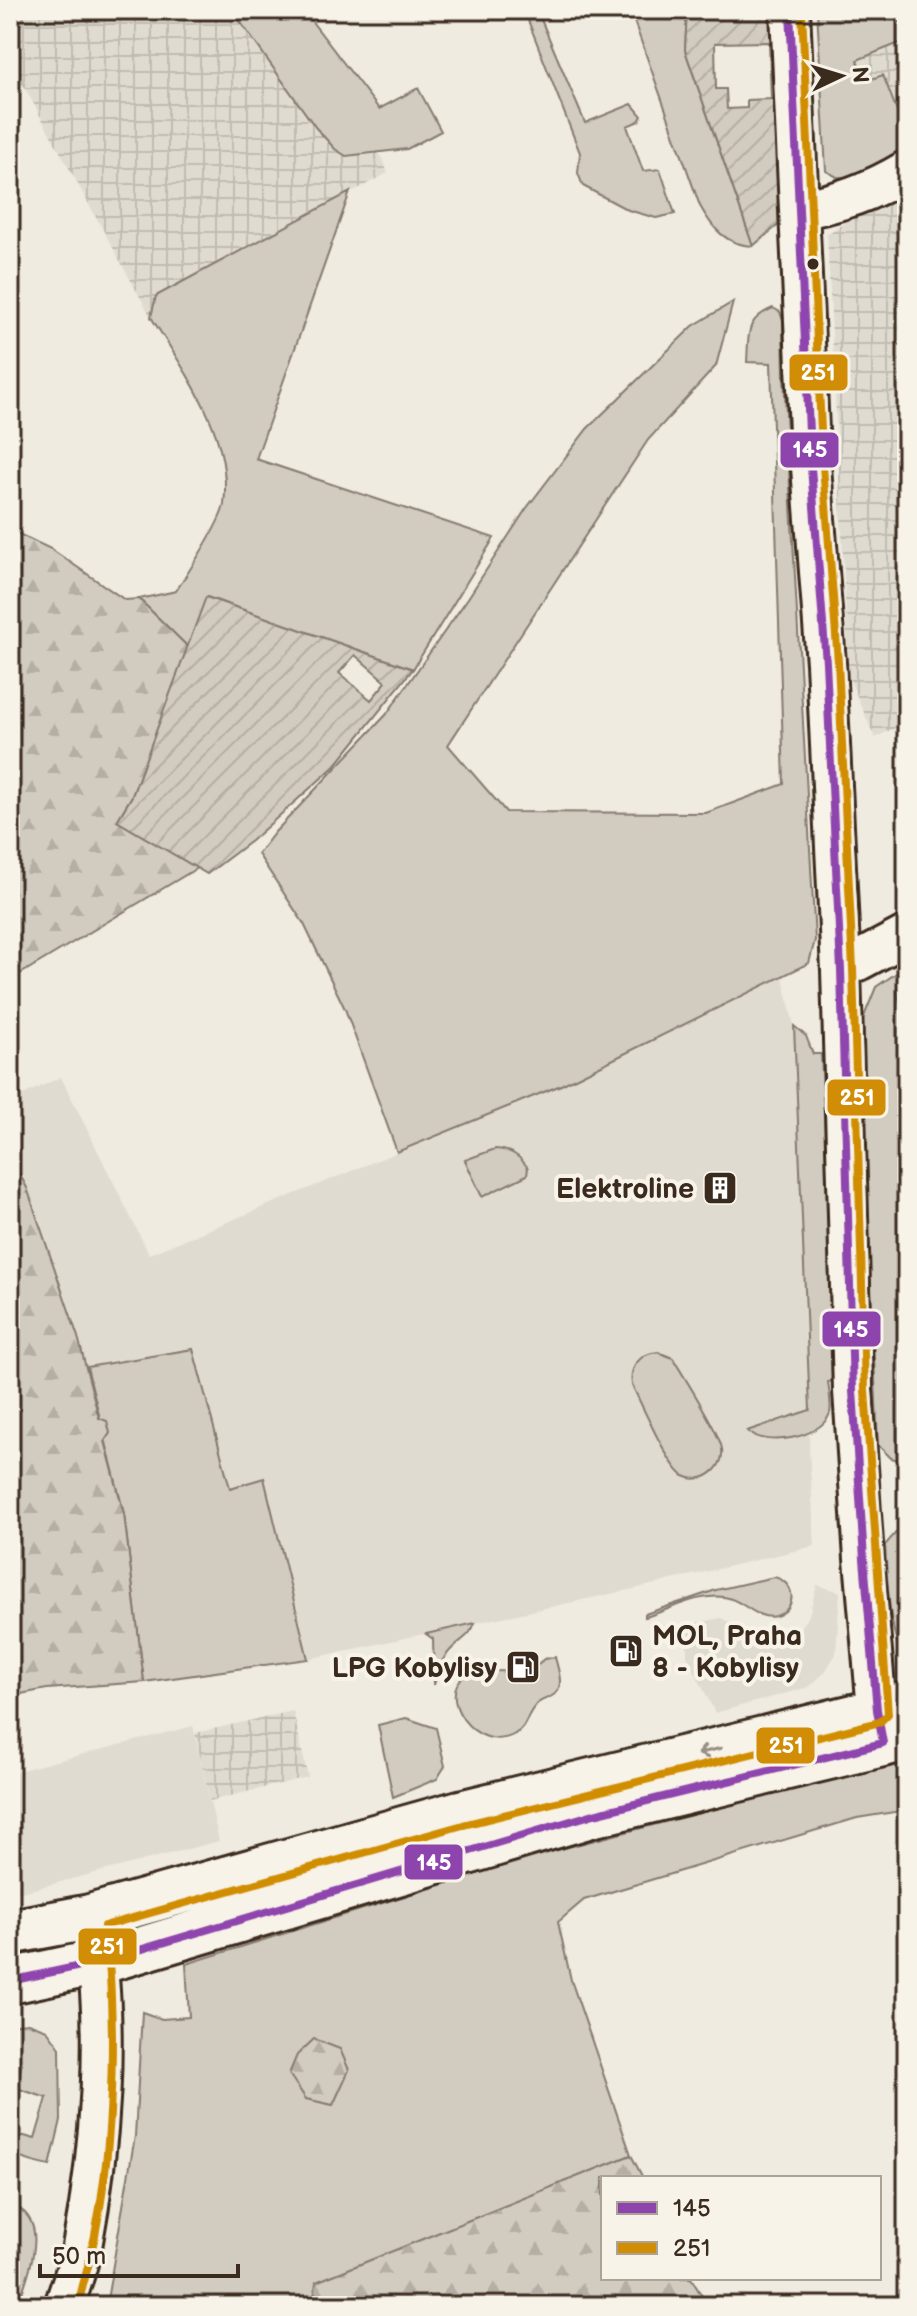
<svg xmlns="http://www.w3.org/2000/svg" width="917" height="2316" font-family="'Balsamiq Sans',sans-serif">
<style>
.built{fill:#e0dbd0}
.industrial{fill:url(#industrial-grid)}
.grass{fill:#d1cbc0;stroke:#867a6f;stroke-width:2}
.forest{fill:url(#forest-firs);stroke:#867a6f;stroke-width:2}
.garden{fill:url(#garden-furrows);stroke:#867a6f;stroke-width:2;fill-rule:evenodd}
.lines{fill:none;stroke-linecap:round;stroke-linejoin:round}
.minor-casing{stroke:#3b2a1e;stroke-width:44}
.major-casing{stroke:#3b2a1e;stroke-width:50}
.minor{stroke:#f7f3e8;stroke-width:38}
.major{stroke:#f7f3e8;stroke-width:44}
.bus-1-casing{stroke:#f7f3e8;stroke-width:14}
.bus-2-casing{stroke:#f7f3e8;stroke-width:14}
.bus-1{stroke:#8e44ad;stroke-width:8}
.bus-2{stroke:#d18d06;stroke-width:8}
.oneway{stroke:#998e83}
.bus-dot{fill:#3b2a1e;stroke:#f7f3e8;stroke-width:3}
.labels{text-anchor:middle;stroke-width:8;stroke-linejoin:round;paint-order:stroke}
.poi-label{font-size:28px;font-weight:bold;fill:#3b2a1e;stroke:#f7f3e8;text-anchor:end}
.line-badge{stroke:#f7f3e8;stroke-width:3}
.badge-label{font-size:22px;text-anchor:middle;font-weight:bold;fill:#fff}
</style>
<defs>
<pattern id="industrial-grid" width="8" height="8" patternUnits="userSpaceOnUse" patternTransform="scale(2)"><rect width="8" height="8" fill="#e0dbd0"/><path d="M0 4h8M4 0v8" fill="none" stroke="#c1bcb2"/></pattern>
<pattern id="forest-firs" width="22" height="20" patternUnits="userSpaceOnUse" patternTransform="scale(2)"><rect width="22" height="20" fill="#d1cbc0"/><path d="M5 1l3.5 6h-7zM16 11l3.5 6h-7z" fill="#b4aea5"/></pattern>
<pattern id="garden-furrows" width="10" height="10" patternUnits="userSpaceOnUse" patternTransform="scale(2)"><rect width="10" height="10" fill="#d1cbc0"/><path d="M-1 1l2-2M0 10L10 0M9 11l2-2" fill="none" stroke="#b4aea5"/></pattern>
</defs>
<rect width="100%" height="100%" fill="#efebe0"/>
<filter id="ink" filterUnits="userSpaceOnUse"><feTurbulence type="fractalNoise" baseFrequency=".0125" numOctaves="2"/><feDisplacementMap in="SourceGraphic" scale="16" xChannelSelector="R" yChannelSelector="G"/><feConvolveMatrix kernelMatrix="1 2 1 2 8 2 1 2 1" color-interpolation-filters="sRGB"/></filter>
<g filter="url(#ink)">
<path class="built" d="M 783,977 L 794,1026 L 810,1393 L 809,1449 L 815,1546 L 638,1588 L 308,1659 L 264,1479 L 230,1488 L 193,1349 L 87,1367 L 27,1188 L 10,1156 L 10,1101 L 61,1077 L 149,1254 L 561,1085 Z
M 817,1585 L 840,1592 L 836,1654 L 825,1672 L 809,1687 L 715,1713 L 687,1656 L 687,1625 L 721,1618 L 759,1637 L 797,1632 L 809,1615 Z
M 193,1726 L 219,1841 L 10,1895 L 10,1773 Z"/>
<path class="industrial" d="M 10,10 L 262,10 L 382,158 L 388,173 L 157,295 L 151,317 L 10,61 Z
M 817,10 L 907,10 L 907,158 L 837,177 L 826,171 Z
M 907,183 L 907,722 L 875,738 L 849,678 L 827,234 Z
M 293,1711 L 308,1777 L 210,1801 L 195,1733 Z"/>
<path class="grass" d="M 232,10 L 303,10 L 379,109 L 418,88 L 441,131 L 407,149 L 346,156 L 335,149 L 316,128 Z
M 524,10 L 537,10 L 585,123 L 632,104 L 642,116 L 639,121 L 627,126 L 643,171 L 660,169 L 675,214 L 656,218 L 628,210 L 583,186 L 578,173 L 580,153 Z
M 630,10 L 687,10 L 685,50 L 753,246 C 726,245 712,228 700,206 Z
M 817,10 L 850,10 L 851,18 C 873,16 907,9 907,40 L 857,60 L 866,81 L 883,75 L 900,119 L 907,117 L 907,158 L 877,178 L 837,177 L 826,171 Z
M 350,192 L 256,459 L 494,538 L 413,669 L 207,597 L 188,647 L 139,599 L 176,591 C 187,574 222,522 224,504 C 233,436 185,372 151,317 L 156,296 Z
M 733,302 L 716,366 L 648,440 L 448,745 L 506,812 L 706,813 L 784,784 L 771,363 L 747,362 C 749,335 744,320 773,308 L 780,312 L 783,320 L 784,377 L 815,940 L 809,963 L 561,1085 L 397,1152 L 345,1009 L 304,924 L 258,854 L 275,832 L 386,715 L 468,598 L 526,509 L 587,429 L 693,326 Z
M 907,966 L 907,986 L 897,989 L 907,1036 L 907,1462 L 891,1458 L 878,1445 L 859,1029 L 876,987 Z
M 794,1026 L 806,1036 L 813,1054 L 821,1054 L 837,1380 L 828,1382 C 829,1391 832,1405 830,1413 C 822,1438 765,1448 747,1431 L 810,1410 Z
M 495,1149 C 511,1150 519,1155 528,1168 L 527,1175 L 482,1197 L 465,1160 Z
M 193,1349 L 230,1488 L 264,1478 L 308,1659 L 144,1682 L 124,1514 L 87,1367 Z
M 658,1352 L 673,1358 C 686,1381 713,1421 721,1445 C 728,1466 704,1486 684,1476 C 669,1468 641,1403 632,1385 C 629,1367 640,1353 658,1352 Z
M 907,1520 L 907,1659 C 888,1642 887,1572 885,1545 Z
M 774,1577 C 796,1582 798,1609 776,1616 C 756,1621 743,1599 724,1597 C 698,1593 670,1610 645,1617 L 645,1614 L 716,1590 Z
M 475,1623 C 470,1638 457,1641 448,1653 C 440,1662 437,1674 434,1685 L 433,1639 L 426,1634 Z
M 555,1657 C 558,1670 566,1688 552,1696 C 547,1699 540,1700 536,1705 C 527,1713 527,1728 515,1734 C 476,1756 434,1694 466,1675 C 478,1668 513,1672 528,1672 L 544,1659 Z
M 406,1718 L 436,1728 L 445,1766 L 437,1779 L 393,1797 L 378,1725 Z
M 907,1763 L 907,1810 L 857,1818 L 584,1900 L 558,1922 L 571,1980 L 631,2155 L 317,2282 L 313,2306 L 106,2306 L 135,2136 L 142,2012 L 162,2019 L 189,2017 L 186,1964 L 537,1855 L 784,1791 Z
M 28,2023 L 47,2030 L 60,2048 L 61,2120 L 50,2166 C 26,2160 10,2161 10,2132 L 35,2139 L 47,2098 L 16,2088 L 22,2063 L 10,2059 L 10,2025 Z
M 10,2204 C 54,2219 27,2274 18,2306 L 10,2306 Z"/>
<path class="forest" d="M 10,530 L 51,549 L 125,600 L 139,599 L 188,647 L 132,796 L 117,821 L 197,868 L 10,980 Z
M 10,1156 L 27,1188 L 78,1337 L 99,1418 L 107,1421 L 110,1433 L 105,1441 L 124,1514 L 144,1682 L 47,1689 L 10,1696 Z
M 314,2039 L 340,2049 L 349,2070 L 333,2105 L 306,2099 L 289,2074 L 297,2055 Z
M 631,2155 L 643,2178 L 603,2178 L 603,2278 L 691,2278 L 708,2306 L 313,2306 L 316,2282 Z"/>
<path class="garden" d="M 687,10 L 774,10 L 782,222 L 753,246 L 685,50 ZM 769,42 L 771,99 L 747,100 L 747,108 L 727,109 L 726,89 L 716,89 L 715,43 Z
M 206,597 L 413,669 L 335,766 L 251,841 L 207,874 L 117,821 L 132,796 ZM 355,655 L 386,682 L 371,700 L 339,673 Z"/>
<g class="lines">
<g class="minor-casing">
<path id="minor" d="M 790,10 L 810,454 L 826,663 L 841,970 L 853,1391 L 864,1559 L 877,1710 L 883,1740
M 800,209 C 837,204 874,190 907,170
M 841,970 L 907,935
M 64,2306 C 70,2287 78,2267 82,2247 C 100,2151 110,2029 93,1932"/>
</g>
<g class="major-casing">
<path id="major" d="M 10,1932 L 90,1917 L 460,1813 L 907,1704
M 10,1981 L 99,1962 L 594,1814 L 907,1738"/>
</g>
<use href="#minor" class="minor"/>
<use href="#major" class="major"/>
<g class="bus-1-casing">
<path id="bus-1" d="M 10,1981 L 99,1962 L 594,1814 L 883,1743 L 877,1710 L 864,1559 L 853,1391 L 841,970 L 826,663 L 810,454 L 790,10"/>
</g>
<g class="bus-2-casing">
<path id="bus-2" d="M 77,2306 C 105,2216 112,2129 112,2035 C 111,1997 111,1962 104,1926 L 463,1825 L 880,1722 L 888,1714 L 865,1390 L 853,969 L 838,662 L 822,453 L 802,10"/>
</g>
<use href="#bus-1" class="bus-1"/>
<use href="#bus-2" class="bus-2"/>
</g>
<defs><path id="oneway-shaft" d="M-6 0H5M1.5-3L5.5 0L1.5 3" fill="none" stroke-width="1.6" stroke-linecap="round" stroke-linejoin="round" transform="scale(2)"/></defs>
<use class="oneway" href="#oneway-shaft" transform="translate(709 1751) rotate(167)"/>
</g>
<defs>
<g id="building-square" transform="scale(1.8)"><rect x="-9" y="-9" width="18" height="18" rx="4" fill="#3b2a1e" stroke="#f7f3e8"/><path d="M-4-6H4V6H1V3H-1V6H-4ZM-2.5-4.3h1.7v1.8h-1.7ZM.8-4.3h1.7v1.8H.8ZM-2.5-1h1.7V.8h-1.7ZM.8-1h1.7V.8H.8Z" fill="#fff"/></g>
<g id="fuel-square" transform="scale(1.8)"><rect x="-9" y="-9" width="18" height="18" rx="4" fill="#3b2a1e" stroke="#f7f3e8"/><path d="M-5.5-6h7V0h2V4h1.3V-2.5L3-4.5l.8-.8L6-3V5H2.5V1h-1V6h-7ZM-4.2-4.7v3.2H.2V-4.7Z" fill="#fff"/></g>
</defs>
<g fill-rule="evenodd">
<use href="#building-square" x="720" y="1188"/>
<use href="#fuel-square" x="626" y="1651"/>
<use href="#fuel-square" x="523" y="1667"/>
</g>
<circle class="bus-dot" cx="813" cy="264" r="7"/>
<g class="labels">
<g class="poi-label">
<text x="694" y="1198">Elektroline</text>
<text x="652" y="1645" text-anchor="start">MOL, Praha<tspan x="652" dy="32">8 - Kobylisy</tspan></text>
<text x="497" y="1677">LPG Kobylisy</text>
</g>
</g>
<g class="line-badge">
<rect x="788" y="353" width="61" height="39" rx="8" fill="#d18d06"/>
<rect x="779" y="431" width="61" height="38" rx="8" fill="#8e44ad"/>
<rect x="826" y="1078" width="61" height="39" rx="8" fill="#d18d06"/>
<rect x="821" y="1310" width="61" height="38" rx="8" fill="#8e44ad"/>
<rect x="755" y="1726" width="61" height="39" rx="8" fill="#d18d06"/>
<rect x="403" y="1843" width="61" height="38" rx="8" fill="#8e44ad"/>
<rect x="77" y="1927" width="61" height="39" rx="8" fill="#d18d06"/>
</g>
<g class="badge-label">
<text x="818" y="380">251</text>
<text x="810" y="457">145</text>
<text x="857" y="1105">251</text>
<text x="851" y="1337">145</text>
<text x="786" y="1753">251</text>
<text x="434" y="1870">145</text>
<text x="107" y="1954">251</text>
</g>
<rect width="917" height="2316" fill="none" stroke="#f7f3e8" stroke-width="40"/>
<rect x="20" y="20" width="877" height="2276" fill="none" stroke="#3b2a1e" stroke-width="3" filter="url(#ink)"/>
<rect x="601" y="2176" width="280" height="104" fill="#f7f3e8" stroke="#aca397" stroke-width="2"/>
<rect x="617" y="2202" width="40" height="12" fill="#8e44ad" stroke="#aca397" stroke-width="2"/>
<text x="673" y="2216" font-size="24" fill="#3b2a1e">145</text>
<rect x="617" y="2242" width="40" height="12" fill="#d18d06" stroke="#aca397" stroke-width="2"/>
<text x="673" y="2256" font-size="24" fill="#3b2a1e">251</text>
<g transform="translate(841 76) rotate(86)" stroke="#f7f3e8" stroke-width="6" paint-order="stroke">
<path d="M0-6L14 30L0 20L-14 30Z" fill="#3b2a1e"/>
<text y="-12" font-size="22" font-weight="bold" text-anchor="middle" fill="#3b2a1e">N</text>
</g>
<path d="M40 2264v12h198v-12" fill="none" stroke="#3b2a1e" stroke-width="4"/>
<text x="52" y="2264" font-size="24" fill="#3b2a1e" stroke="#f7f3e8" stroke-width="6" paint-order="stroke">50 m</text>
</svg>
